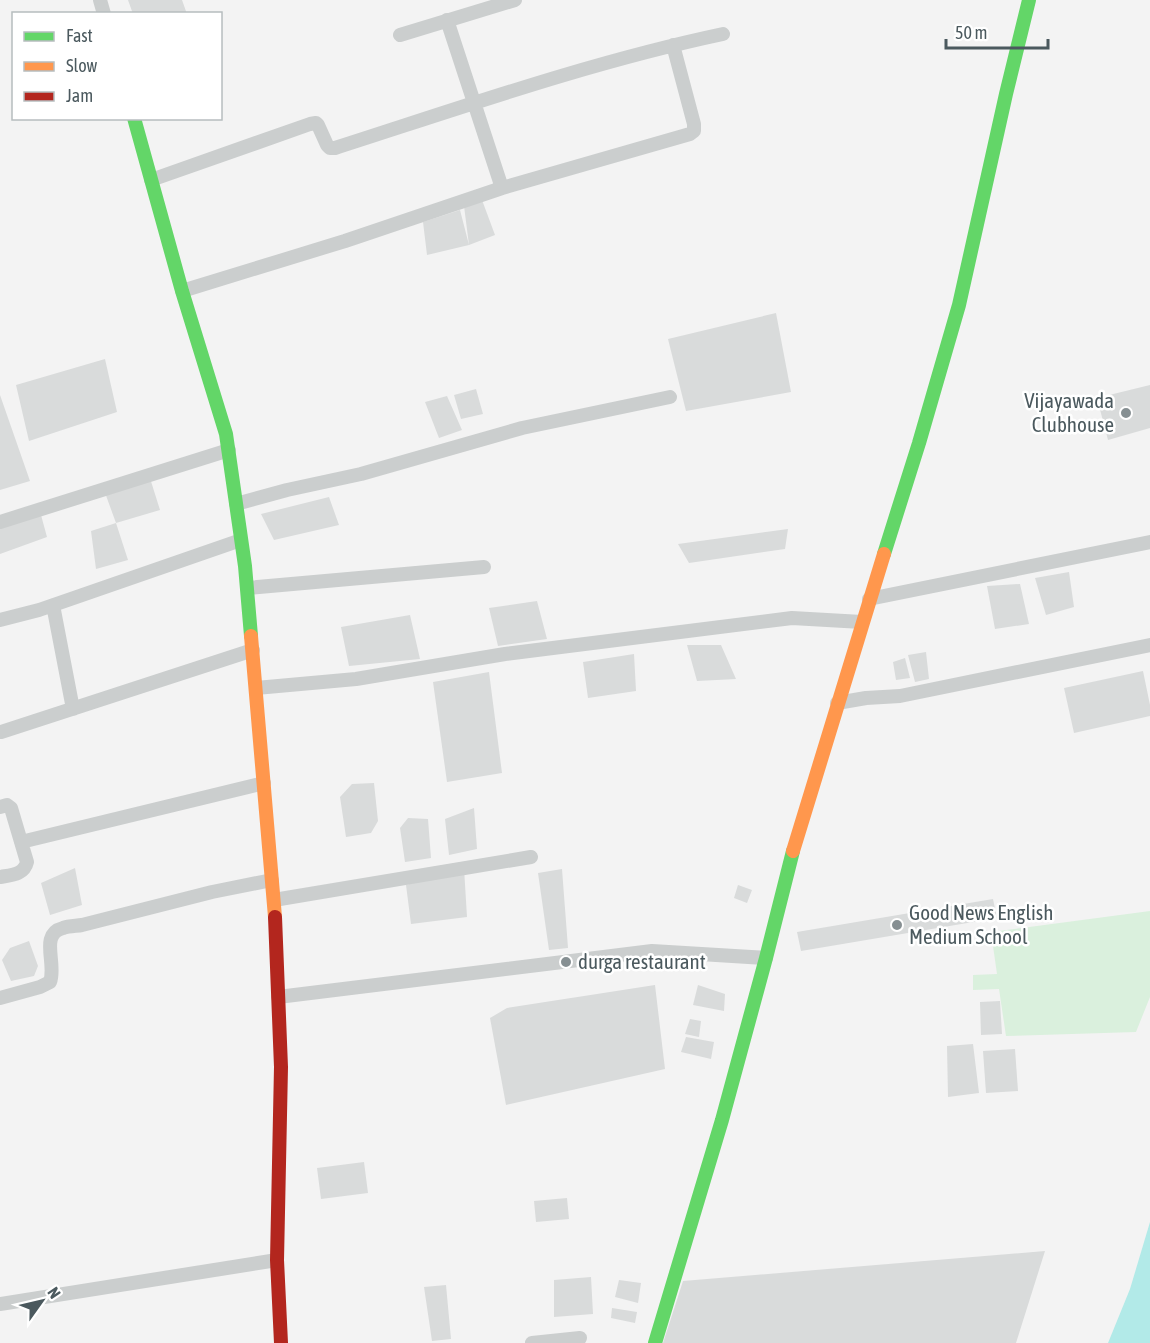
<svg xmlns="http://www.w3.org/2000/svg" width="1150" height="1343" font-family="'Asap Condensed',sans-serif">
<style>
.green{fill:#daf0dd}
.water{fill:#b2eae8}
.building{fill:#d9dbdb}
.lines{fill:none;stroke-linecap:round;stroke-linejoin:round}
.street{stroke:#cbcece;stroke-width:14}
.fast{stroke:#63d668;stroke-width:14}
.slow{stroke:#ff974d;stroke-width:14}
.jam{stroke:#b3261e;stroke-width:14}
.poi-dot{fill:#868f92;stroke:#fff;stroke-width:2}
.labels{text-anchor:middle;stroke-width:5;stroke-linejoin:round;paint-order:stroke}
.poi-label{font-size:21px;fill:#4b595e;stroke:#fff;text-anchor:start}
</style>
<rect width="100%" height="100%" fill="#f3f3f3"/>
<path class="green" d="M 1150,911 L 1150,997 L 1136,1032 L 1006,1036 L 999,989 L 973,990 L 973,975 L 997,974 L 991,932 Z"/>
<path class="water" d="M 1150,1222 L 1150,1343 L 1108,1343 L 1130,1289 Z"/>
<path class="building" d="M 128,0 L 182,0 L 187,14 L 133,14 Z
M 482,200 L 495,235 L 469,245 L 464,206 Z
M 460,210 L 469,245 L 427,255 L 423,222 Z
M 776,313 L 791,392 L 686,411 L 668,339 Z
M 105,359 L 117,412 L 29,441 L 16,385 Z
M 1150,385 L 1150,428 L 1108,440 L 1097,398 Z
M 476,389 L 483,414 L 461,419 L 454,395 Z
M 0,395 L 30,481 L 0,490 Z
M 447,396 L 462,430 L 439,438 L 425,402 Z
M 149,475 L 160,510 L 116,523 L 104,490 Z
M 329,497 L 339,525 L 274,540 L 261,514 Z
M 41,515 L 47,537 L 0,554 L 0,525 Z
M 116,523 L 128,560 L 96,569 L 91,531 Z
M 788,529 L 785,549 L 689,563 L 678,544 Z
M 1069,572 L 1074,607 L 1046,615 L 1035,578 Z
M 1020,584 L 1029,624 L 995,629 L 987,586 Z
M 537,601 L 547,639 L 498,646 L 489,608 Z
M 410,615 L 420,659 L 349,666 L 341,627 Z
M 687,645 L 721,645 L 736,679 L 697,681 Z
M 926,652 L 929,679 L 915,682 L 908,655 Z
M 634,654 L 636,691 L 588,698 L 583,662 Z
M 905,658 L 910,678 L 896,680 L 893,662 Z
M 1143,671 L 1150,705 L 1150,716 L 1074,733 L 1064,688 Z
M 489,672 L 502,773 L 447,782 L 433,682 Z
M 374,783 L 378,821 L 371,833 L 346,837 L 340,797 L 352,784 Z
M 474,808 L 477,849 L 449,855 L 445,819 Z
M 408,818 L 428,819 L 431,858 L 405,862 L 400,828 Z
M 75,868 L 82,905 L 50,915 L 41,883 Z
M 464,868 L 467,917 L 411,924 L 406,885 Z
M 562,869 L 568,948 L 549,950 L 538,873 Z
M 738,885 L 752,890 L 747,903 L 734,898 Z
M 993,899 L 997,918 L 801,951 L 797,932 Z
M 29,941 L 38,966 L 34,976 L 11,981 L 2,960 L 10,948 Z
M 655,985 L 665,1069 L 506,1105 L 490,1018 L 507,1008 Z
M 698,985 L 725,994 L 724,1011 L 693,1005 Z
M 1000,1001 L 1002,1034 L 981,1035 L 980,1002 Z
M 690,1019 L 701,1021 L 699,1037 L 685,1034 Z
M 686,1037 L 714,1042 L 711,1059 L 681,1052 Z
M 973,1044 L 979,1093 L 948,1097 L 947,1046 Z
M 1015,1049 L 1018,1091 L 986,1093 L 983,1051 Z
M 364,1162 L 368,1193 L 321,1199 L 317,1168 Z
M 567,1198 L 569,1219 L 536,1222 L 534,1201 Z
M 1045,1251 L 1016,1343 L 663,1343 L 683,1281 Z
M 591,1277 L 593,1314 L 554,1317 L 554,1280 Z
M 619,1280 L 641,1283 L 638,1303 L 615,1297 Z
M 446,1285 L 451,1339 L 432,1341 L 424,1287 Z
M 612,1308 L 637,1312 L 635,1323 L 611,1318 Z"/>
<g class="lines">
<path class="street" d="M 100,0 L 104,14
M 447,20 L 502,188
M 400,35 L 515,0
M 151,180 L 310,124 L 316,123 L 318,125 L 327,145 L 330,148 L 335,148 C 463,107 591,62 723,34
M 182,291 L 345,241 L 502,188 L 690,134 L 694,131 L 694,124 L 673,45
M 236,504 L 287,490 L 361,474 L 522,428 L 670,397
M 0,522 L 229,450
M 247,588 L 484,567
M 869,599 L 1150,542
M 53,605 L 73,709
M 0,620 L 39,610 L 241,540
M 256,688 L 356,679 L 505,654 L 792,618 L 862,622
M 837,703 L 866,698 L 900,696 L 1150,645
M 1,732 L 253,650
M 0,807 L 7,805 L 11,808 L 27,862 C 24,875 11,875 0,877
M 21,842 L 264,783
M 274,900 L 531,857
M 278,997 L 652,951 L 766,958
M 0,998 L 40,987 L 50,982 C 57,964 39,934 63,928 C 69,926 76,926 82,925 L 212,892 L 272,880
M 0,1304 L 277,1260
M 532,1343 L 580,1338"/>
<path class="fast" d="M 134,118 L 182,291 L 226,434 L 245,566 L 251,636
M 884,554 L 919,443 L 959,305 L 1006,94 L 1029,0
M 655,1343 L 722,1120 L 766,958 L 793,851"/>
<path class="slow" d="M 251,636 L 275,917
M 793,851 L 884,554"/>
<path class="jam" d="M 275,917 L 281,1067 L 277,1260 L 281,1343"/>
</g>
<g class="poi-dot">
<circle cx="1126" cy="413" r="6"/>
<circle cx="897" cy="925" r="6"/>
<circle cx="566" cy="962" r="6"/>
</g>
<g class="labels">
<g class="poi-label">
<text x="1114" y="408" text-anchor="end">Vijayawada<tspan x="1114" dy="24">Clubhouse</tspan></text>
<text x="909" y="920">Good News English<tspan x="909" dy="24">Medium School</tspan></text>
<text x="578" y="969">durga restaurant</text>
</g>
</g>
<rect x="12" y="12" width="210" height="108" fill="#ffffff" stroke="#b7bdbf" stroke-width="1.5"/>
<rect x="24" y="32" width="30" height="9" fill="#63d668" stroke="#b7bdbf" stroke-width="1.5"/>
<text x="66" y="42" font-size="18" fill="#4b595e">Fast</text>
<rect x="24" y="62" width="30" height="9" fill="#ff974d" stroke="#b7bdbf" stroke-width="1.5"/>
<text x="66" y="72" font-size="18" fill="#4b595e">Slow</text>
<rect x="24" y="92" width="30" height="9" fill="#b3261e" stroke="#b7bdbf" stroke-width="1.5"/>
<text x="66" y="102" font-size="18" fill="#4b595e">Jam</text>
<g transform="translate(42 1301) rotate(56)" stroke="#ffffff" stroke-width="4.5" paint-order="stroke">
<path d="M0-4.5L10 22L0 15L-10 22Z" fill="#4b595e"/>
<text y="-9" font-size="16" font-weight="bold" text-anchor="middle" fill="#4b595e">N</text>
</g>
<path d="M946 39v9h102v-9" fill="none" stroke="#4b595e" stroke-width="3"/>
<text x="955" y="39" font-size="18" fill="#4b595e" stroke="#ffffff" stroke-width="4.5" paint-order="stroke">50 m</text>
</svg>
